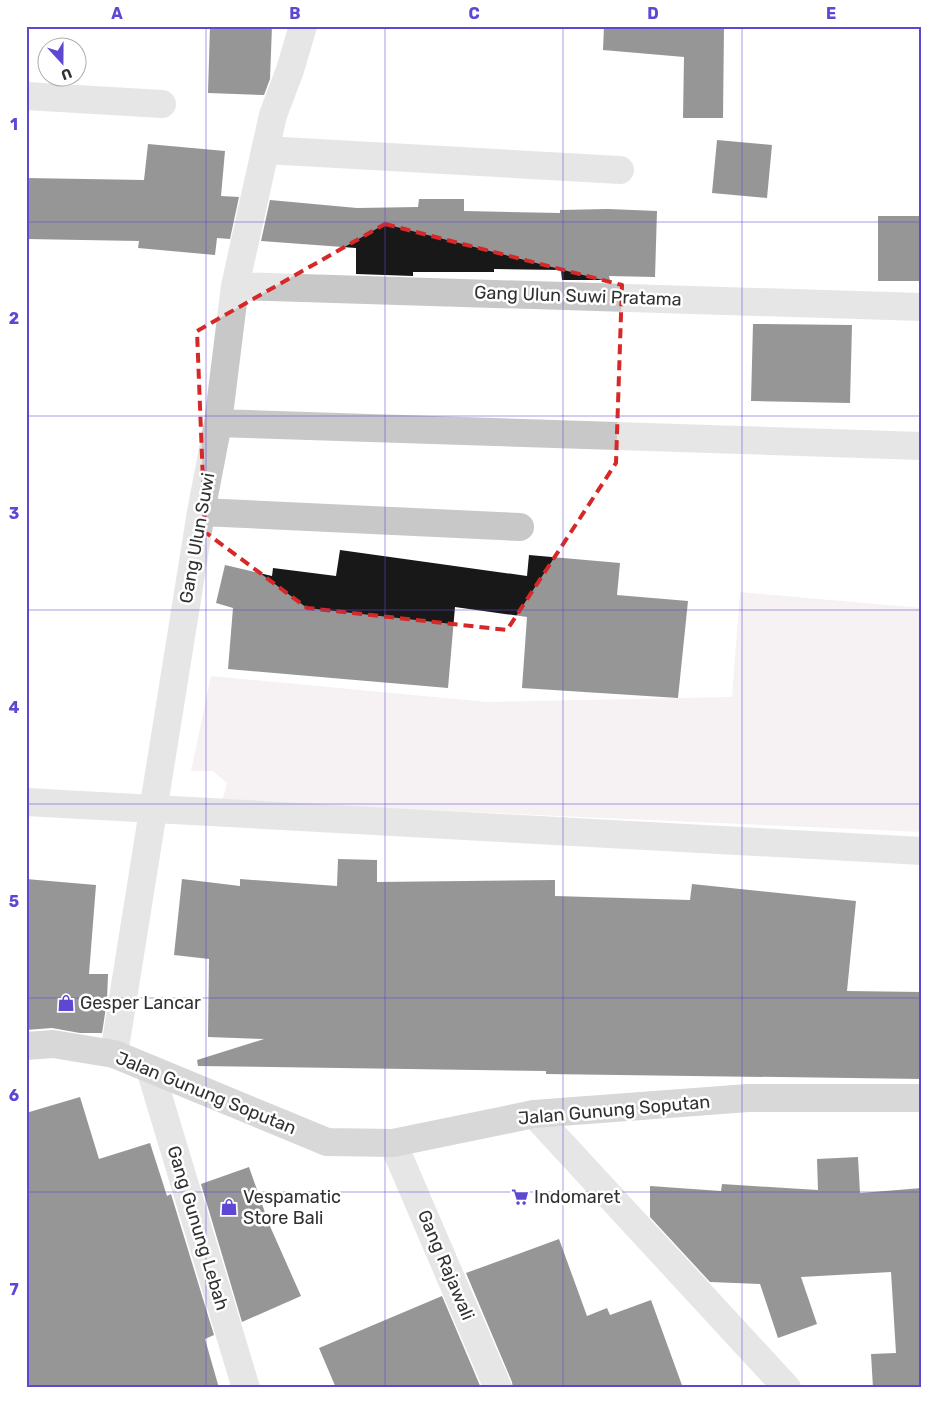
<svg xmlns="http://www.w3.org/2000/svg" width="948" height="1414" font-family="Rubik,sans-serif">
<style>
.green{fill:#ece1e4}
.building{fill:#181818}
.lines{fill:none;stroke-linecap:round;stroke-linejoin:round}
.minor{stroke:#c8c8c8;stroke-width:28}
.major{stroke:#a9a9a9;stroke-width:28}
.marked{fill:none;stroke:#d62828;stroke-width:4;stroke-dasharray:10 6;stroke-linejoin:round}
.grid{fill:none;stroke:#5f47d4;stroke-width:1;stroke-opacity:0.55}
.labels{text-anchor:middle;stroke-width:5;stroke-linejoin:round;paint-order:stroke}
.street-label{font-size:18px;fill:#313131;stroke:#fff}
.poi-label{font-size:18px;fill:#313131;stroke:#fff;text-anchor:start}
.neatline{fill:none;stroke:#5f47d4;stroke-width:2}
.grid-label{font-size:16px;text-anchor:middle;font-weight:bold;fill:#5f47d4}
</style>
<rect width="100%" height="100%" fill="#fff"/>
<path class="green" d="M 740,592 L 922,608 L 922,832 L 222,801 L 227,783 L 213,771 L 191,771 L 211,676 L 487,702 L 732,697 Z"/>
<path class="building" d="M 210,26 L 272,26 L 270,79 L 264,95 L 208,93 Z
M 604,26 L 724,26 L 723,118 L 683,118 L 684,57 L 603,50 Z
M 717,140 L 772,145 L 767,198 L 712,193 Z
M 148,144 L 225,151 L 221,196 L 239,197 L 230,239 L 217,238 L 215,255 L 138,248 L 139,241 L 26,239 L 26,178 L 144,180 Z
M 419,199 L 464,199 L 464,211 L 560,213 L 560,210 L 608,209 L 657,211 L 655,277 L 609,276 L 610,280 L 562,280 L 561,270 L 494,269 L 494,272 L 413,272 L 413,276 L 356,274 L 356,248 L 261,241 L 270,200 L 357,208 L 418,207 Z
M 878,216 L 922,216 L 922,281 L 878,281 Z
M 753,324 L 852,325 L 850,403 L 751,401 Z
M 340,550 L 527,576 L 529,555 L 620,563 L 617,595 L 688,601 L 678,698 L 522,688 L 527,617 L 455,607 L 448,688 L 228,669 L 233,608 L 216,603 L 225,565 L 272,576 L 273,568 L 336,576 Z
M 338,859 L 377,860 L 377,882 L 555,880 L 555,896 L 690,900 L 692,884 L 856,901 L 847,991 L 922,992 L 922,1079 L 546,1074 L 546,1071 L 198,1066 L 197,1060 L 264,1039 L 208,1037 L 209,959 L 174,955 L 182,879 L 240,886 L 240,879 L 337,886 Z
M 26,879 L 96,885 L 89,974 L 108,974 L 107,1001 L 102,1033 L 80,1033 L 52,1028 L 26,1030 Z
M 80,1097 L 99,1159 L 150,1143 L 167,1196 L 171,1194 L 214,1335 L 205,1339 L 219,1388 L 26,1388 L 26,1113 Z
M 858,1157 L 860,1193 L 922,1188 L 922,1388 L 873,1388 L 871,1354 L 896,1353 L 891,1272 L 801,1277 L 817,1324 L 778,1338 L 760,1284 L 710,1282 L 650,1217 L 650,1186 L 721,1191 L 722,1184 L 818,1190 L 817,1159 Z
M 249,1167 L 269,1224 L 301,1296 L 242,1322 L 201,1184 Z
M 559,1239 L 587,1316 L 607,1308 L 610,1315 L 651,1300 L 683,1388 L 513,1388 L 512,1382 L 466,1273 Z
M 442,1296 L 481,1388 L 336,1388 L 319,1348 Z"/>
<g class="lines">
<path class="minor" d="M 26,96 L 162,104
M 265,150 L 620,170
M 235,286 L 922,307
M 218,423 L 922,446
M 201,512 L 520,527
M 26,802 L 922,851
M 114,1054 L 201,512 L 218,423 L 235,286 L 273,115 L 290,70 L 303,26
M 150,1069 L 246,1388
M 534,1114 L 787,1388
M 393,1143 L 498,1388"/>
<path class="major" d="M 26,1046 L 53,1044 L 114,1054 L 327,1142 L 393,1143 L 534,1114 L 748,1098 L 922,1098"/>
</g>
<path d="M0 0H948V1414H0ZM 385,224 L 622,285 L 616,463 L 507,630 L 307,608 L 205,532 L 197,331 Z" fill="#fff" fill-opacity=".55" fill-rule="evenodd"/>
<path class="marked" d="M 385,224 L 622,285 L 616,463 L 507,630 L 307,608 L 205,532 L 197,331 Z"/>
<path class="grid" d="M 206,26 L 206,1388M 385,26 L 385,1388M 563,26 L 563,1388M 742,26 L 742,1388M 26,222 L 922,222M 26,416 L 922,416M 26,610 L 922,610M 26,804 L 922,804M 26,998 L 922,998M 26,1192 L 922,1192"/>
<defs>
<g id="shop-bare" transform="scale(1.35)"><path d="M-5-2.5h2.3a2.7 3.5 0 0 1 5.4 0H5L5.5 6h-11ZM-1.5-2.5h3a1.5 2.3 0 0 0-3 0Z" fill="#5f47d4" stroke="#fff" stroke-width="2.5" paint-order="stroke"/></g>
<g id="supermarket-bare" transform="scale(1.35)"><path d="M-6-5.5h2.5l.6 2H6L4.5 2H-2.5L-4.4-4H-6ZM-1.5 3.2a1.3 1.3 0 1 0 .1 0ZM3 3.2a1.3 1.3 0 1 0 .1 0Z" fill="#5f47d4" stroke="#fff" stroke-width="2.5" paint-order="stroke"/></g>
</defs>
<g fill-rule="evenodd">
<use href="#shop-bare" x="66" y="1003"/>
<use href="#supermarket-bare" x="520" y="1197"/>
<use href="#shop-bare" x="229" y="1207"/>
</g>
<g class="labels">
<g class="street-label">
<text transform="translate(578 296) rotate(2)" y="6">Gang Ulun Suwi Pratama</text>
<text transform="translate(197 538) rotate(-80)" y="6">Gang Ulun Suwi</text>
<text transform="translate(206 1093) rotate(22)" y="6">Jalan Gunung Soputan</text>
<text transform="translate(614 1110) rotate(-5)" y="6">Jalan Gunung Soputan</text>
<text transform="translate(198 1228) rotate(73)" y="6">Gang Gunung Lebah</text>
<text transform="translate(446 1265) rotate(67)" y="6">Gang Rajawali</text>
</g>
<g class="poi-label">
<text x="80" y="1009">Gesper Lancar</text>
<text x="243" y="1203">Vespamatic<tspan x="243" dy="21">Store Bali</tspan></text>
<text x="534" y="1203">Indomaret</text>
</g>
</g>
<rect width="948" height="1414" fill="none" stroke="#ffffff" stroke-width="55"/>
<g transform="translate(62 62) rotate(159)"><circle r="24" fill="#ffffff" stroke="#adadad"/>
<path d="M0-4L9 19L0 12L-9 19Z" fill="#5f47d4"/>
<text y="-8" font-size="14" font-weight="bold" text-anchor="middle" fill="#313131">U</text>
</g>
<rect x="28" y="28" width="892" height="1358" class="neatline"/>
<g class="grid-label">
<text x="117" y="19">A</text>
<text x="295" y="19">B</text>
<text x="474" y="19">C</text>
<text x="653" y="19">D</text>
<text x="831" y="19">E</text>
<text x="14" y="130">1</text>
<text x="14" y="324">2</text>
<text x="14" y="519">3</text>
<text x="14" y="713">4</text>
<text x="14" y="907">5</text>
<text x="14" y="1101">6</text>
<text x="14" y="1295">7</text>
</g>
</svg>
